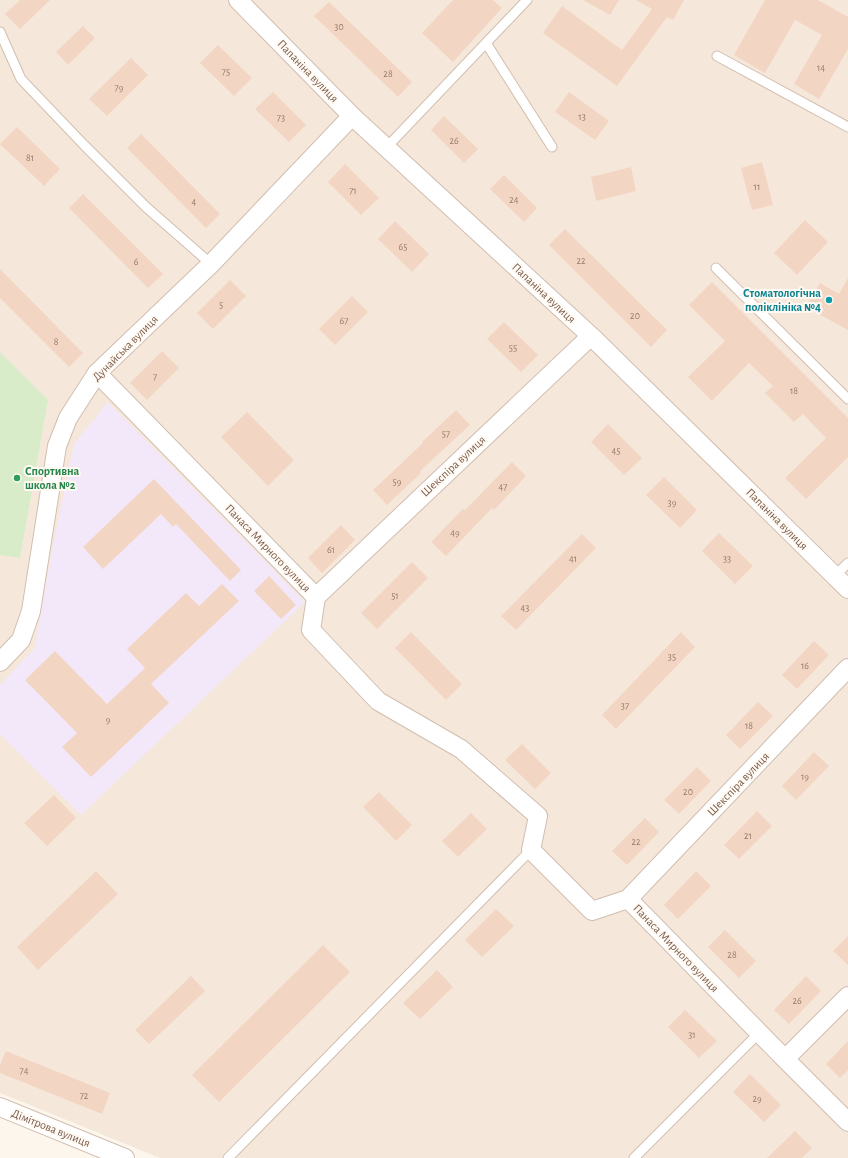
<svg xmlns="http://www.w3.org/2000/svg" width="848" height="1158" font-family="'Alegreya Sans',sans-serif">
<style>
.residential{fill:#f5e8da}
.education{fill:#f3e8fa}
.green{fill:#d8ecc9}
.building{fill:#f3d5c3}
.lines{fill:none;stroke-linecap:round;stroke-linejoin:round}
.service-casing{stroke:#d1beb0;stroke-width:11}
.minor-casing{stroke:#d1beb0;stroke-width:20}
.service{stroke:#fff;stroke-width:9}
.minor{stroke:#fff;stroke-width:18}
.culture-dot{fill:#0f9aa8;stroke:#fffaf3;stroke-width:1.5}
.leisure-dot{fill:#2e9e5b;stroke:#fffaf3;stroke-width:1.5}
.labels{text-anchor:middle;stroke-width:4;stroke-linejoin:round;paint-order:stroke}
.number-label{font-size:10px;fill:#987a6a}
.street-label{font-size:12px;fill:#7a5c4d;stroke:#fffaf3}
.culture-label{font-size:12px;font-weight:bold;fill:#0d838f;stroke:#fffaf3;text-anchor:end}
.leisure-label{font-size:12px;font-weight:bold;fill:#27864d;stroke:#fffaf3;text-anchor:start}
</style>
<rect width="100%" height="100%" fill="#fdf6ec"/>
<path class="residential" d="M 0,0 L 848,0 L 848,1158 L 160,1158 L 0,1093 Z"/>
<path class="education" d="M 108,402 L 305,602 L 81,815 L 0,734 L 0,685 L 35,648 L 51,555 L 74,444 Z"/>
<path class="green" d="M 0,352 L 48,400 L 20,558 L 0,555 Z"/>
<path class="building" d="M 20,0 L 50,0 L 20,29 L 5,14 Z
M 453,0 L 493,0 L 502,8 L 453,62 L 422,33 Z
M 583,0 L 619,0 L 610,15 Z
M 636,0 L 684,0 L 673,20 L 667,17 L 617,86 L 543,33 L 562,6 L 622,50 L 652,9 Z
M 765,0 L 818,0 L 848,17 L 848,49 L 819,99 L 794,84 L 822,35 L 795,20 L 765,73 L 734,55 Z
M 329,2 L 412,82 L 398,97 L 314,16 Z
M 83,26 L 95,38 L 68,65 L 56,52 Z
M 218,45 L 252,78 L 234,96 L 200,63 Z
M 131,58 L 148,75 L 107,116 L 89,99 Z
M 273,92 L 306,125 L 289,142 L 255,109 Z
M 569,92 L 609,121 L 595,140 L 555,112 Z
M 444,116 L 478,149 L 464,163 L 431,130 Z
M 17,127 L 60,169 L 44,186 L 0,144 Z
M 141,134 L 220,214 L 206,228 L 127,148 Z
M 762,162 L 773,205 L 752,210 L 741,168 Z
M 345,164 L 379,198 L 361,215 L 328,182 Z
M 631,167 L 636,191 L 596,201 L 591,177 Z
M 504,175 L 537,208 L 524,222 L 490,189 Z
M 83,194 L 163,274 L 148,288 L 69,208 Z
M 805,220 L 828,242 L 797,275 L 774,253 Z
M 395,221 L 429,254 L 412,272 L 378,239 Z
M 565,229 L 667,330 L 651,347 L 549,245 Z
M 0,269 L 83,353 L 69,367 L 0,298 Z
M 848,278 L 848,330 L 806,307 L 820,283 L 839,294 Z
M 230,280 L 246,296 L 213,329 L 197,313 Z
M 712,282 L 848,418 L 848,457 L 806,499 L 785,478 L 826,438 L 803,414 L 794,422 L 765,393 L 773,386 L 749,363 L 712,401 L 688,377 L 725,341 L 689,305 Z
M 352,296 L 368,312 L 335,345 L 319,329 Z
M 504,322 L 538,355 L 521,372 L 487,339 Z
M 162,351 L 179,368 L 147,400 L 130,383 Z
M 456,410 L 470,425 L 420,471 L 421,473 L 387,505 L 373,490 L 423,443 L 422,442 Z
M 247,412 L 294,460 L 268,486 L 221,437 Z
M 608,424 L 642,458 L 624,475 L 591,442 Z
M 512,462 L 526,476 L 494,510 L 492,508 L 446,556 L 431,542 L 463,509 L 465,510 Z
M 664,477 L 697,510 L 680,528 L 646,495 Z
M 154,479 L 241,570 L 230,581 L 176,524 L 173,527 L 161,514 L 103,569 L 83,547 Z
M 341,525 L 355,540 L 322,573 L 308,558 Z
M 719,533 L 753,566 L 735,584 L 702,551 Z
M 582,534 L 596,548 L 516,630 L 501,616 Z
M 412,562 L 428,578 L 377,629 L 361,613 Z
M 269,576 L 296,605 L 281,619 L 254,591 Z
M 222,584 L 239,601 L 151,684 L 169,703 L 91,777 L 62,747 L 77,733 L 25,680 L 55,651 L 107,704 L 145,668 L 127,649 L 186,593 L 199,606 Z
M 411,632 L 462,684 L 446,700 L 395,648 Z
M 681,632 L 695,647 L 616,729 L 602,715 Z
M 814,641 L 829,655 L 797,689 L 782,675 Z
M 758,702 L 773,716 L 740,749 L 726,735 Z
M 522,744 L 551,773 L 535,789 L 505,760 Z
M 814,752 L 829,766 L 796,800 L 782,786 Z
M 697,767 L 711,781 L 679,814 L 664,800 Z
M 379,792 L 412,825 L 396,841 L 363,807 Z
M 54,795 L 76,818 L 47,846 L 24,823 Z
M 757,811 L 772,826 L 739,859 L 724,845 Z
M 471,813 L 487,829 L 458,857 L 442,841 Z
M 645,818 L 659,832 L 627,865 L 612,851 Z
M 96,871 L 118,894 L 38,970 L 17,947 Z
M 696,871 L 711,886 L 678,919 L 664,905 Z
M 496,909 L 514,926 L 482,957 L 465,940 Z
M 725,930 L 756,961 L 739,978 L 708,947 Z
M 848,936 L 848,965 L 833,951 Z
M 323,945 L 350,972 L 219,1102 L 192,1075 Z
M 437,970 L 453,987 L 420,1019 L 403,1003 Z
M 191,976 L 205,991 L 149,1044 L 135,1030 Z
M 806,976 L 821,991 L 789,1024 L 774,1010 Z
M 685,1010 L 717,1041 L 699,1058 L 668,1027 Z
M 848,1041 L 848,1070 L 840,1078 L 826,1064 Z
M 6,1051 L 110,1093 L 102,1114 L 0,1073 L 0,1065 Z
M 750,1074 L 781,1105 L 764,1122 L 733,1092 Z
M 795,1131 L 812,1148 L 802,1158 L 767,1158 Z"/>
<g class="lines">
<g class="service-casing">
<path id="service" d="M 0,32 L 21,79 L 84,145 L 146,207 L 211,264
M 486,43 L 552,147
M 717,56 L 848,127
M 386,148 L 527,0
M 716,268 L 848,399
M 835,576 L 848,563
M 228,1158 L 531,850
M 634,1158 L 759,1033"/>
</g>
<g class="minor-casing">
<path id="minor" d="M 238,0 L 352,116 L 591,336 L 848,589
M 97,373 L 316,597
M 316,597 L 311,630 L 378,701 L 461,749 L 538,816 L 531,850 L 592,911 L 628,899 L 848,668
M 316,597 L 591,336
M 0,662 L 21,640 L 31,611 L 57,446 L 68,418 L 97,373 L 211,264 L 352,116
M 628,899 L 785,1059 L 848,1122
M 785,1059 L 848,996
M 0,1107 L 125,1158"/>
</g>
<use href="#service" class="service"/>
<use href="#minor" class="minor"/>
</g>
<circle class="culture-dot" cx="829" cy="300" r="4"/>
<circle class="leisure-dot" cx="17" cy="478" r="4"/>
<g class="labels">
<g class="number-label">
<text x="339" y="30">30</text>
<text x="821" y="71">14</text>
<text x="226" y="75">75</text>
<text x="388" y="77">28</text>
<text x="119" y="91">79</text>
<text x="582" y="120">13</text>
<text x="281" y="121">73</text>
<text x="454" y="144">26</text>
<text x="30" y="161">81</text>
<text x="757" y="190">11</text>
<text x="353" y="194">71</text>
<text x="514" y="203">24</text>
<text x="194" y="205">4</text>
<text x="403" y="250">65</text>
<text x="581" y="264">22</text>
<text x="136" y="265">6</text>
<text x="221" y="308">5</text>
<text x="635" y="319">20</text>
<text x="344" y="324">67</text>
<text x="56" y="345">8</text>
<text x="513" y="351">55</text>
<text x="155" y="380">7</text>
<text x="794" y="394">18</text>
<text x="446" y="437">57</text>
<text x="616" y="454">45</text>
<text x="397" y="485">59</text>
<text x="503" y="490">47</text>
<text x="672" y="506">39</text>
<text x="455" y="536">49</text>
<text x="331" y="553">61</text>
<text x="573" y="562">41</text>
<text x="727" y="562">33</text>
<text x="395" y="599">51</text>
<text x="525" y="611">43</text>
<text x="672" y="660">35</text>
<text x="805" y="669">16</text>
<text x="625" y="709">37</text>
<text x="108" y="723">9</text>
<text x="749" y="729">18</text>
<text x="805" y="780">19</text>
<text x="688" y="795">20</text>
<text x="748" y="839">21</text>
<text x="636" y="845">22</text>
<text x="732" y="958">28</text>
<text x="797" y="1004">26</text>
<text x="692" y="1038">31</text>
<text x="24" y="1074">74</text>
<text x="84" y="1099">72</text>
<text x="757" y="1102">29</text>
</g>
<g class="street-label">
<text transform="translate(308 71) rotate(46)" y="4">Папаніна вулиця</text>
<text transform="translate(544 293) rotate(43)" y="4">Папаніна вулиця</text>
<text transform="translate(125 348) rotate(-45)" y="4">Дунайська вулиця</text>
<text transform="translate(453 466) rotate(-43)" y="4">Шекспіра вулиця</text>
<text transform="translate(777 519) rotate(45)" y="4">Папаніна вулиця</text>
<text transform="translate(268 548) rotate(46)" y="4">Панаса Мирного вулиця</text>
<text transform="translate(738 784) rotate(-46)" y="4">Шекспіра вулиця</text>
<text transform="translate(676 948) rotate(46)" y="4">Панаса Мирного вулиця</text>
<text transform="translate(51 1128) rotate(22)" y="4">Дімітрова вулиця</text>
</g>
<g class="culture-label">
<text x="821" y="297">Стоматологічна<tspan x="821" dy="14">поліклініка №4</tspan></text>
</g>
<g class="leisure-label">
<text x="25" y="475">Спортивна<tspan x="25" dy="14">школа №2</tspan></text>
</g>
</g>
</svg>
